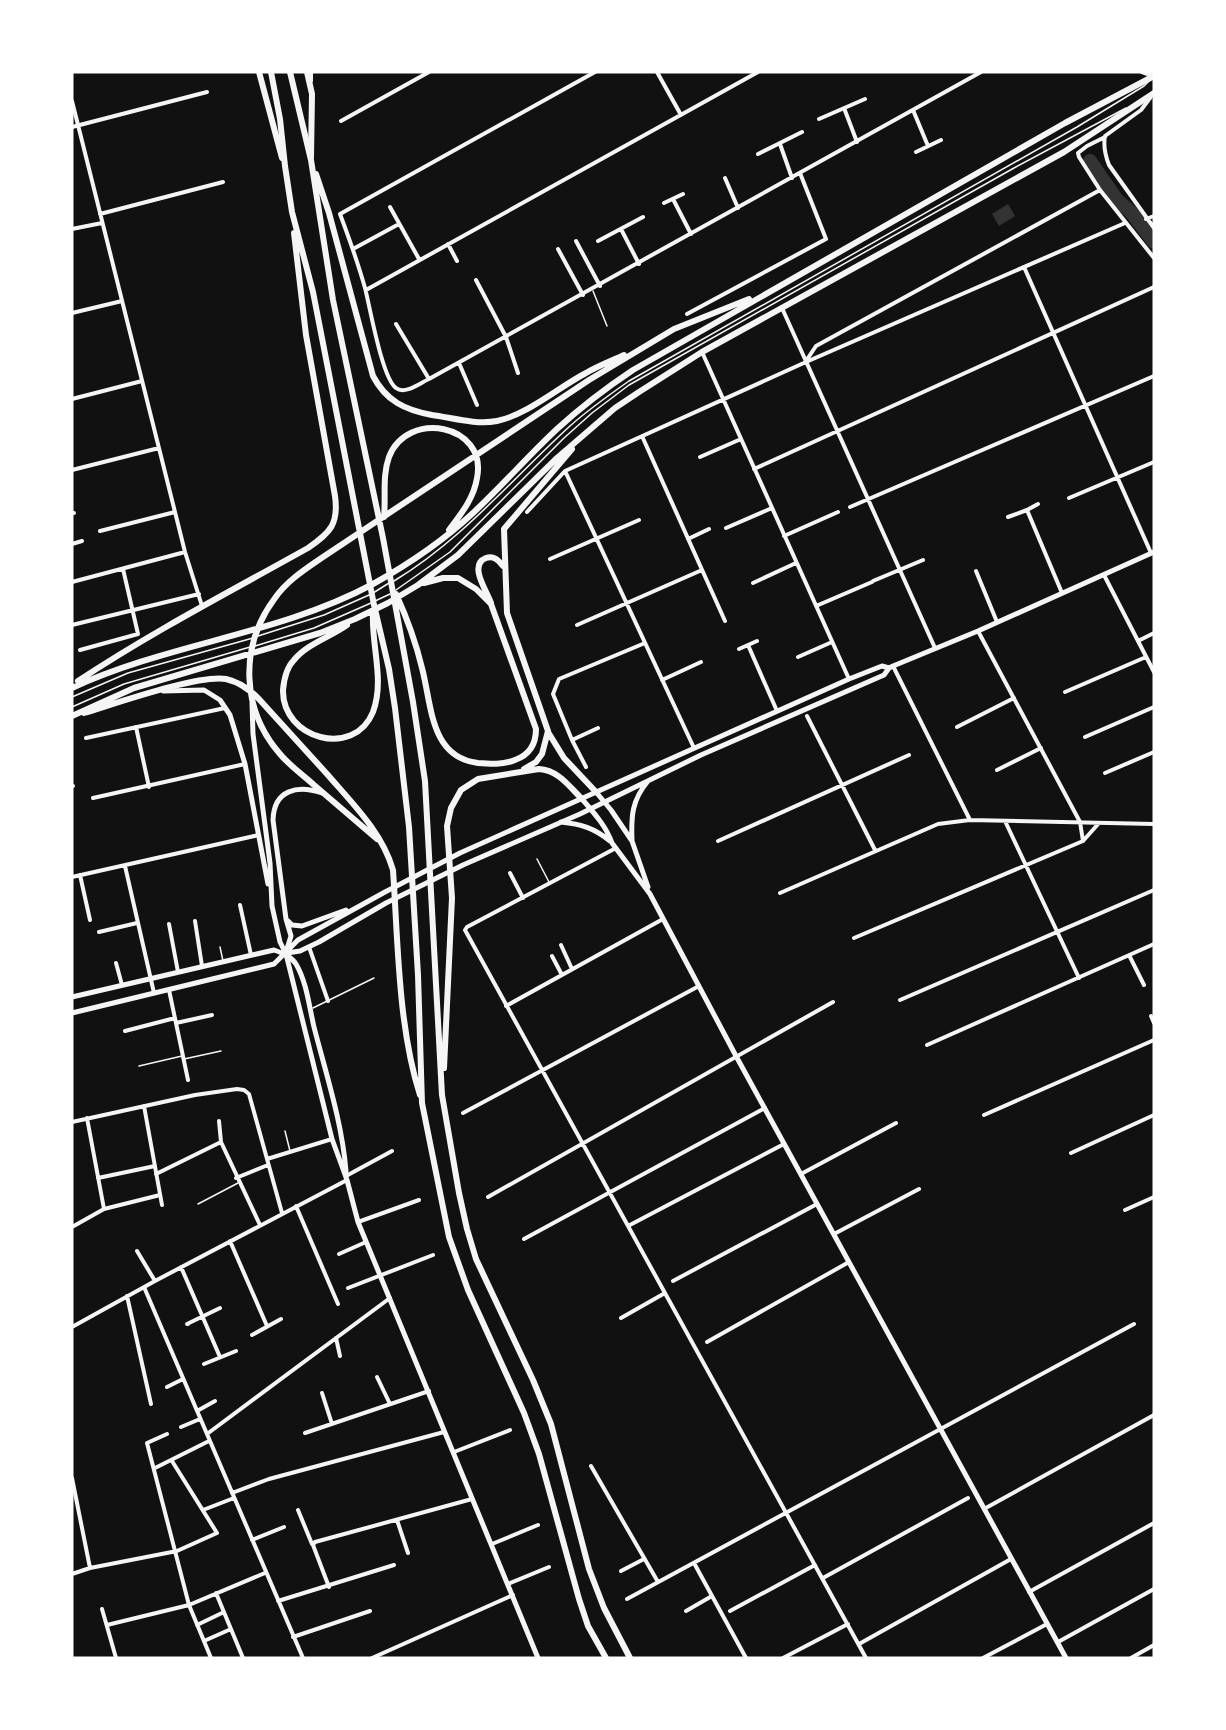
<svg xmlns="http://www.w3.org/2000/svg" width="1226" height="1730" font-family="'Roboto Serif',serif">
<style>
.water{fill:#333}
.lines{fill:none;stroke-linecap:round;stroke-linejoin:round}
.river{stroke:#333;stroke-width:14}
.service{stroke:#f5f5f5;stroke-width:1.5}
.minor{stroke:#f5f5f5;stroke-width:4}
.secondary{stroke:#f5f5f5;stroke-width:5}
.primary{stroke:#f5f5f5;stroke-width:6}
.trunk{stroke:#f5f5f5;stroke-width:6}
</style>
<rect width="100%" height="100%" fill="#111"/>
<path class="water" d="M 1008,204 L 1015,216 L 999,226 L 992,214 Z"/>
<g class="lines">
<path class="river" d="M 1090,161 L 1117,200 L 1131,212 L 1154,242"/>
<path class="service" d="M 593,291 L 607,326
M 394,581 C 462,540 512,479 570,426 C 589,409 609,395 629,381 L 1077,127 L 1144,86 L 1149,81
M 396,590 L 450,552 L 564,438 L 592,413 L 629,385 L 1014,168 L 1126,108
M 373,593 L 389,583
M 375,601 L 390,594
M 258,636 L 324,615 L 369,595
M 255,646 L 314,628 L 371,603
M 72,697 L 128,673 L 253,638
M 72,707 L 124,684 L 250,647
M 537,859 L 549,882
M 220,947 L 223,961
M 313,1008 L 374,978
M 184,1059 L 221,1051
M 139,1066 L 182,1056
M 285,1131 L 290,1151
M 198,1204 L 238,1183"/>
<path class="minor" d="M 311,72 L 311,81
M 595,72 L 340,214 C 349,238 358,263 365,288 C 370,307 382,378 396,388 C 405,395 420,383 429,379 L 981,72
M 657,72 L 681,115
M 1142,72 L 1153,76
M 1150,98 L 1141,110 L 1105,136 C 1103,147 1105,155 1109,165 L 1154,228
M 72,101 L 185,552 L 202,606
M 844,108 L 857,142
M 913,110 L 928,146
M 819,119 L 865,99
M 341,121 L 429,72
M 72,127 L 207,92
M 1105,137 L 1087,146 L 1078,153 L 1079,157 L 1100,190 L 1154,258
M 780,144 L 792,178
M 916,152 L 941,140
M 758,154 L 802,132
M 725,178 L 738,208
M 673,199 L 691,234
M 664,203 L 683,194
M 390,207 L 419,259
M 100,214 L 223,182
M 1146,219 L 1154,216
M 72,229 L 102,223
M 621,229 L 639,264
M 576,241 L 600,286
M 598,241 L 643,217
M 448,244 L 457,261
M 353,249 L 399,224
M 558,249 L 583,295
M 1024,267 L 1151,553
M 476,280 L 506,337 L 518,373
M 366,290 L 758,72
M 782,308 L 935,648
M 72,313 L 122,301
M 687,314 L 826,239 L 800,173
M 396,324 L 429,379
M 702,352 L 849,679
M 806,361 L 816,346 L 1100,190
M 459,363 L 477,405
M 72,399 L 142,381
M 642,436 L 725,621
M 700,457 L 741,439
M 754,469 L 1154,287
M 72,470 L 159,448
M 565,471 L 694,748
M 1069,498 L 1154,462
M 1038,504 L 1027,510 L 1062,593
M 850,507 L 1154,376
M 527,512 L 565,471 L 806,362 L 1125,223
M 72,513 L 74,513
M 1008,517 L 1027,510
M 726,528 L 772,508
M 100,531 L 175,512
M 784,536 L 838,512
M 688,539 L 709,529
M 72,544 L 82,541
M 550,559 L 639,520
M 976,571 L 997,622
M 1104,575 L 1154,672
M 873,581 L 923,560
M 72,582 L 185,552
M 753,583 L 796,563
M 816,606 L 872,582
M 72,625 L 199,594
M 577,625 L 702,570
M 978,631 L 1080,822 L 1083,841
M 1138,641 L 1154,633
M 748,645 L 777,711
M 739,649 L 757,641
M 80,650 L 138,634 L 123,569
M 798,657 L 832,642
M 893,666 L 970,820
M 662,680 L 701,662
M 1065,692 L 1146,657
M 807,716 L 875,850
M 136,727 L 149,787
M 957,727 L 1014,698
M 598,728 L 572,740 L 553,694 L 559,679 L 645,643
M 1085,737 L 1154,707
M 86,738 L 225,708
M 572,740 L 586,767
M 997,770 L 1041,748
M 1105,773 L 1154,752
M 72,786 L 73,786
M 93,798 L 245,764
M 1005,821 L 1079,978
M 718,841 L 909,755
M 616,848 L 467,927 L 465,930 L 866,1658
M 125,866 L 154,993
M 510,873 L 523,898
M 80,875 L 90,920
M 72,877 L 259,835
M 780,893 L 938,824 L 970,820 L 1154,824
M 240,905 L 251,955
M 195,921 L 202,966
M 169,924 L 178,972
M 99,932 L 137,923
M 854,938 L 1083,841 L 1099,823
M 561,945 L 572,969
M 309,947 L 328,1001
M 1129,955 L 1144,985
M 552,956 L 562,975
M 116,963 L 122,985
M 169,990 L 188,1080
M 900,1000 L 1154,890
M 506,1006 L 663,919
M 1151,1016 L 1154,1023
M 176,1023 L 212,1015
M 125,1031 L 175,1018
M 927,1045 L 1154,944
M 144,1106 L 162,1205
M 463,1113 L 699,986
M 984,1115 L 1154,1040
M 87,1118 L 104,1209
M 219,1121 L 221,1142 L 260,1225
M 72,1122 L 195,1095 L 237,1089 L 244,1090 L 249,1094 L 282,1213
M 1071,1153 L 1154,1115
M 267,1159 L 332,1139
M 156,1174 L 221,1142
M 801,1174 L 896,1123
M 346,1176 L 392,1151
M 98,1178 L 155,1166
M 236,1178 L 268,1165
M 488,1197 L 833,1002
M 296,1206 L 338,1304
M 1125,1210 L 1154,1197
M 358,1222 L 419,1200
M 628,1226 L 784,1144
M 72,1227 L 104,1209 L 160,1195
M 834,1234 L 919,1189
M 524,1239 L 765,1108
M 230,1241 L 267,1326
M 137,1251 L 155,1281
M 339,1254 L 366,1242
M 181,1267 L 220,1357
M 673,1281 L 817,1204
M 144,1287 L 303,1658
M 348,1288 L 433,1255
M 127,1296 L 151,1404
M 621,1318 L 665,1293
M 188,1324 L 187,1324 L 220,1308
M 72,1327 L 155,1281 L 347,1180
M 252,1335 L 281,1319
M 336,1338 L 340,1356
M 707,1342 L 849,1262
M 204,1364 L 236,1351
M 377,1377 L 390,1404
M 167,1387 L 183,1379
M 322,1393 L 332,1424
M 197,1411 L 215,1401
M 181,1427 L 200,1419
M 305,1433 L 429,1391
M 167,1434 L 147,1443 L 189,1605 L 211,1658
M 207,1434 L 390,1298
M 454,1452 L 510,1430
M 591,1466 L 658,1582
M 155,1468 L 209,1441
M 72,1478 L 90,1568
M 232,1493 L 269,1479 L 444,1432
M 984,1509 L 1154,1415
M 203,1510 L 234,1498
M 298,1510 L 312,1544
M 397,1520 L 408,1553
M 252,1540 L 284,1527
M 492,1544 L 538,1525
M 694,1563 L 746,1658
M 621,1571 L 644,1559
M 72,1574 L 90,1568 L 177,1551 L 217,1533 L 172,1461
M 823,1578 L 968,1498
M 508,1584 L 549,1567
M 329,1587 L 313,1545 L 315,1542 L 472,1499
M 1029,1592 L 1154,1523
M 216,1593 L 243,1658
M 627,1599 L 1134,1324
M 278,1601 L 394,1565
M 102,1609 L 116,1658
M 686,1611 L 712,1596
M 730,1611 L 815,1565
M 107,1625 L 189,1605 L 265,1573
M 197,1625 L 224,1612
M 293,1637 L 370,1611
M 204,1641 L 231,1629
M 1058,1642 L 1154,1589
M 859,1644 L 1011,1559
M 372,1658 L 513,1595
M 783,1658 L 848,1624
M 983,1658 L 1047,1624
M 1131,1658 L 1154,1645"/>
<path class="secondary" d="M 163,691 L 204,690 L 220,700 L 230,715 L 245,764 L 268,884
M 252,703 L 253,734 L 270,863 L 272,906 L 280,942 L 286,954 L 332,1139 L 347,1180 L 358,1222 L 538,1658
M 596,792 L 611,810 L 632,841 L 648,887
M 582,799 C 594,813 606,826 612,843 L 650,894 L 736,1056 L 1066,1658
M 561,822 C 581,824 594,828 610,841
M 632,840 C 631,816 632,800 648,781
M 288,921 L 292,925 L 302,926 L 346,910
M 286,952 L 291,936 L 286,919 L 273,820 C 274,789 298,785 322,793
M 287,953 L 300,951 L 319,942 L 386,903 L 463,865 L 580,814 L 701,755 L 884,675 L 889,668
M 72,997 L 274,950 C 282,953 291,956 296,964 C 307,983 309,1006 314,1027 C 326,1074 342,1122 346,1171
M 72,1013 L 274,964 L 298,940 L 385,892 L 460,853 L 849,679 L 882,666 L 889,668 L 893,666 L 978,631 L 1154,552"/>
<path class="primary" d="M 259,72 L 282,158
M 307,72 L 312,94 L 311,157"/>
<path class="trunk" d="M 271,72 L 280,119 L 285,166 L 292,212 L 313,292 L 374,605 L 389,669 L 395,708 L 409,827 L 418,975 L 422,1103 L 449,1237 L 468,1290 L 524,1413 L 539,1454 L 579,1599 L 588,1626 L 606,1658
M 290,72 L 311,160 L 333,300 L 383,538 L 413,702 L 425,781 L 442,1095 L 459,1193 L 467,1229 L 476,1259 L 533,1380 L 551,1424 L 589,1569 L 604,1608 L 630,1658
M 316,174 L 329,213 L 373,376 C 386,401 405,410 432,415 C 453,418 476,425 497,421 C 527,415 559,387 586,373 C 598,366 611,361 624,355
M 384,517 C 386,497 382,476 389,457 C 407,409 488,424 477,478 C 474,498 461,514 449,530
M 396,594 C 407,618 416,643 422,668 C 432,706 430,757 478,763 C 490,764 503,765 515,760 C 529,755 536,744 536,729 L 491,604 L 476,589 L 458,578 L 443,578 L 424,583
M 491,603 C 487,591 468,565 486,558 C 494,555 499,561 503,566
M 347,625 C 330,637 307,644 294,660 C 286,668 284,679 283,690 C 282,739 354,759 373,712 C 385,680 371,645 373,612
M 78,681 C 152,632 231,591 308,548 C 330,533 339,524 335,496 L 306,335 L 294,233
M 72,688 C 169,643 278,635 373,584 C 409,564 443,541 473,513 C 502,486 528,456 557,429 C 581,407 606,388 633,370 L 1065,123 L 1154,76
M 84,713 C 114,704 199,674 226,679 C 239,682 249,689 258,698 C 281,723 304,749 327,774 C 352,803 382,832 393,870 C 398,941 398,1027 420,1095
M 72,716 L 134,688 L 320,633 L 355,619 L 388,603 L 418,585 L 458,555 L 557,458 L 615,408 L 639,392 L 702,352 L 1064,152 L 1154,93
M 548,732 L 564,758 L 596,792
M 524,769 L 536,762 L 542,754 L 548,731 L 507,613 L 504,529 L 572,449
M 377,839 C 356,821 335,803 314,785 C 303,775 290,766 280,754 C 241,709 239,646 275,598 C 287,581 304,570 320,559 L 589,380 L 674,329 L 749,299
M 444,1068 L 452,898 L 447,826 L 451,808 L 461,790 L 478,779 L 539,769 C 558,770 569,786 582,799"/>
</g>
<rect width="1226" height="1730" fill="none" stroke="#ffffff" stroke-width="147"/>
</svg>
